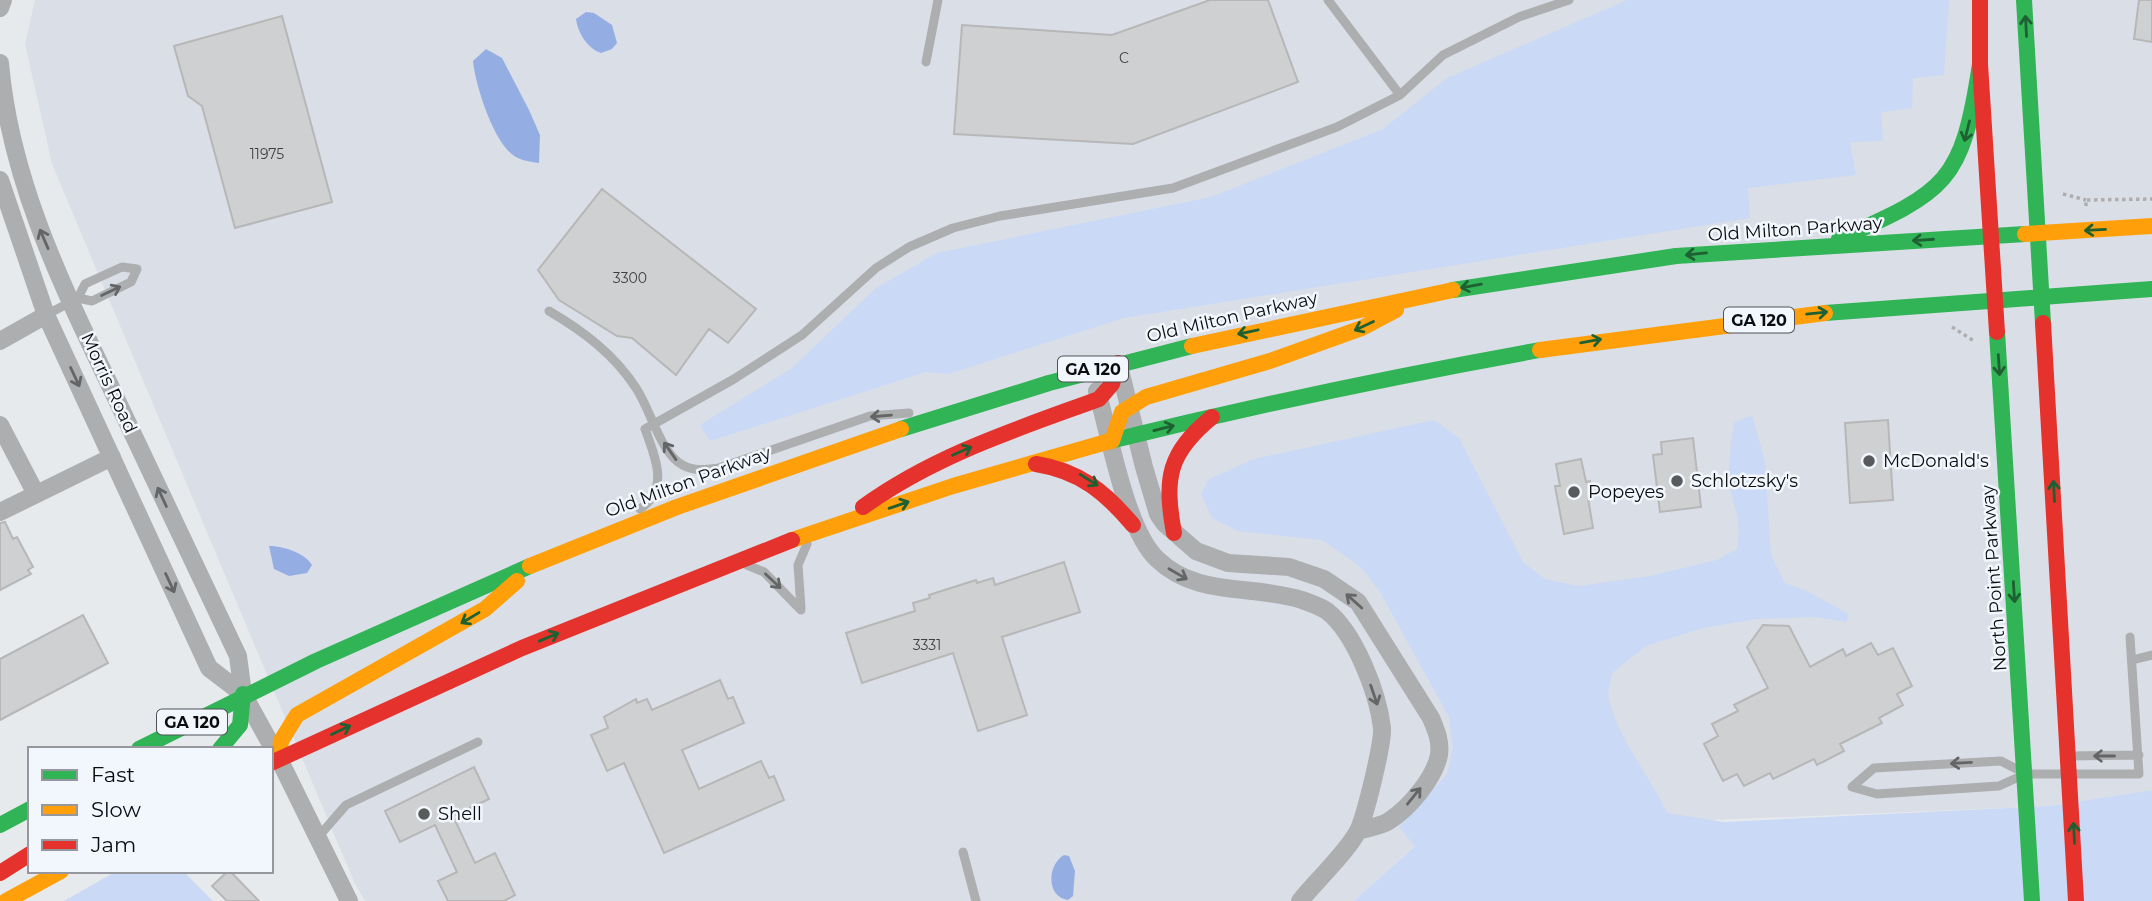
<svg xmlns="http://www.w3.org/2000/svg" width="2152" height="901" font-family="Montserrat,sans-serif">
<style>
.built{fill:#dadee7}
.green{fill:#cad9f5}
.water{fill:#94aee4}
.building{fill:#cfd0d1;stroke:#b7b7b8;stroke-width:2}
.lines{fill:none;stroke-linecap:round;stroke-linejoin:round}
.path{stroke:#aeaeb1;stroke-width:3.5;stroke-dasharray:3.5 3.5;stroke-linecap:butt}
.lane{stroke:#acaeaf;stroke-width:9}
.street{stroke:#acaeaf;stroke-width:18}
.fast{stroke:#30b455;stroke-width:16}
.slow{stroke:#ff9f0a;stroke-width:16}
.jam{stroke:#e5322d;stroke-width:16}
.oneway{stroke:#1e6032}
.oneway2{stroke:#646567}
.poi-dot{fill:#585a5c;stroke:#f2f6fd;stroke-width:2.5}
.labels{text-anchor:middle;stroke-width:5;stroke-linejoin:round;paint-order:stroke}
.number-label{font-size:14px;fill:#3e3f41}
.shield{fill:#f2f6fd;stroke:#505256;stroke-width:2}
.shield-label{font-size:16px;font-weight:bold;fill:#0b0c0e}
.street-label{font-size:18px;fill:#0b0c0e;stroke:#f2f6fd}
.poi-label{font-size:18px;fill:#0b0c0e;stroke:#f2f6fd;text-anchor:start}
</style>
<rect width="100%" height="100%" fill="#e7eaed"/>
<path class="built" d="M 35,0 L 2152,0 L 2152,790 L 2049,806 L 1430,832 L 1354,901 L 365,901 L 355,884 L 52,164 L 25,44 Z"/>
<path class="green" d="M 1627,0 L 1949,0 L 1944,75 L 1913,78 L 1912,108 L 1881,112 L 1883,141 L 1850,142 L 1856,175 L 1748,188 L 1750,218 L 1124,318 L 948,374 L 926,372 L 710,441 L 700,425 L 792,368 L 876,288 L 937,253 L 1211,197 L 1383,129 L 1447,78 Z
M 1752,415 L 1765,461 L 1771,555 L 1785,583 L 1809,592 L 1848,614 L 1847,622 L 1815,617 L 1757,619 L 1703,628 L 1646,646 L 1612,673 C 1611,681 1607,693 1609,700 C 1619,740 1650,776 1667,813 L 1724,822 L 2049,806 L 2152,790 L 2152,901 L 1354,901 L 1415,846 L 1399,827 L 1447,774 L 1453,747 L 1449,717 L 1380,592 L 1361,567 L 1322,540 L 1238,531 L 1212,518 L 1201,494 L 1209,479 L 1254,459 L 1434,420 L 1459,438 L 1523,562 L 1545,579 L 1578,586 L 1650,576 L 1717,560 L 1737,549 C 1742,519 1734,511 1730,484 C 1728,465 1731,442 1734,423 Z
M 117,871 L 183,871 L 213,901 L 64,901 Z"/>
<path class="water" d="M 586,12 L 594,13 L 612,25 L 617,43 L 612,49 L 601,53 C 587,48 578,33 576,19 Z
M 486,49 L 502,58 L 529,110 L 540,135 L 539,163 C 532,162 524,161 518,158 C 495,149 475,84 473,61 Z
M 269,546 C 283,546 305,553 312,565 L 307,573 L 289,576 L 274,569 Z
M 1064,855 L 1069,856 L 1075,871 L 1073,896 L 1068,900 C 1046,897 1047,865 1064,855 Z"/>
<path class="building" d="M 1210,0 L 1268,0 L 1298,82 L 1133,144 L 954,134 L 962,25 L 1112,35 Z
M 2139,0 L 2152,0 L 2152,42 L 2134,39 Z
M 282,16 L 332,202 L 235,228 L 202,106 L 188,96 L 174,46 Z
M 602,189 L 756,309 L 728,343 L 709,329 L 676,375 L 632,338 L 617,336 L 559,300 L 538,270 Z
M 1888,420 L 1893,500 L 1850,503 L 1845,423 Z
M 1693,438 L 1701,507 L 1660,512 L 1653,455 L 1662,454 L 1661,442 Z
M 1581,459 L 1586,482 L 1590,481 L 1593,497 L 1588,498 L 1593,528 L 1564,534 L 1555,486 L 1560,486 L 1556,464 Z
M 5,522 L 13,539 L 17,537 L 33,567 L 28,570 L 31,574 L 0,590 L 0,523 Z
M 1064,562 L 1080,612 L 1002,637 L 1027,715 L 978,731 L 953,653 L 862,683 L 846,633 L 915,611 L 913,603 L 930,598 L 929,595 L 976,580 L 977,583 L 993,578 L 995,585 Z
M 83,615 L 108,663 L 0,720 L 0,659 Z
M 1763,625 L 1789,626 L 1810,667 L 1843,649 L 1846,656 L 1871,643 L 1878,655 L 1893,648 L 1912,686 L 1897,694 L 1903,705 L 1879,718 L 1882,723 L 1840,744 L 1844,751 L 1817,765 L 1814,759 L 1773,779 L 1770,773 L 1744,786 L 1737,774 L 1723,781 L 1704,744 L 1718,736 L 1712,724 L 1738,711 L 1734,705 L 1768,688 L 1747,647 Z
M 720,680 L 728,699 L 733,697 L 744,723 L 682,750 L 699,789 L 761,761 L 769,778 L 774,776 L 784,800 L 664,853 L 624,763 L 607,771 L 591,735 L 608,728 L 604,717 L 636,699 L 637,703 L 647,699 L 652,710 Z
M 474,767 L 489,799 L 453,816 L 475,863 L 495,853 L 515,895 L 504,901 L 448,901 L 438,881 L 457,872 L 435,825 L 400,842 L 385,811 Z
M 228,871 L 230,871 L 259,901 L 227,901 L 212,886 Z"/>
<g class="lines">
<path class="path" d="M 2063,194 L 2086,200
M 2086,206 L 2086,200 L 2152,199
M 1952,327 L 1974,341"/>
<path class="lane" d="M 1328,0 L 1400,95 L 1443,55 L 1519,17 L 1569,0
M 926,62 L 938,0
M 549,311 C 583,331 614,354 636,388 C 650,409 659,447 678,462 C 691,472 704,470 719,468 L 870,416 L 909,413
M 46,315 L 78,298 L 85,284 L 89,282 L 122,267 L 137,269 L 131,282 L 92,301 L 78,298
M 640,509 C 670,489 655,457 645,429 L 734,379 L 802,335 L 876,268 L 909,247 L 953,228 L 1000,216 L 1173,188 L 1337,127 L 1400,95
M 747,565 L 764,572 L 801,610
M 801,608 L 798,565 L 807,544
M 2132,660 L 2152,655
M 2069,756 L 2139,755
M 1852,787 L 1874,768 L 2001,761 L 2026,774 L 2139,774 L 2130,637
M 1852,787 L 1877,794 L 1999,786 L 2021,776
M 319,836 L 346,805 L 478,742
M 963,852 L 976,901"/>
<path class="street" d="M 0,8 L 3,0
M 0,63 C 10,181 63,287 113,392 C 155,480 196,568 238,656 L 243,694 L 279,759 L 349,901
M 0,180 L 46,315 L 209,668 L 243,694
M 0,341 L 46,315
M 1119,366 L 1144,467 L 1158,514 L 1165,524 L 1196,551 L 1228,563 L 1289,567 L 1324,579 L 1358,602 L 1431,718 C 1436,730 1441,741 1439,755 C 1434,779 1409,808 1389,821 C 1381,826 1368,828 1358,831
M 1097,391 C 1110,436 1126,530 1157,559 C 1197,598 1253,584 1302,600 C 1310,603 1320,606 1327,611 C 1355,633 1378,693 1382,728 C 1383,744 1365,817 1358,831 C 1347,852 1316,881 1300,901
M 0,425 L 36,494
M 0,512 L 112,457"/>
<path class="fast" d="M 2024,0 L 2043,323
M 1839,239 C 1947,191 1962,183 1980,64
M 1453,290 L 1676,256 L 2025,234
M 1825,313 L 2152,289
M 1997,332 L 2032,901
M 901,429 L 1049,383 L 1192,346
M 1110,441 C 1253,406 1395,376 1540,350
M 139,749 L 316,661 L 530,566
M 220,749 L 240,725 L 243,694
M 0,825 L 30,809"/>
<path class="slow" d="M 2025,234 L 2152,226
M 1192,346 L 1453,290
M 1540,350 L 1825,313
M 1112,441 L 1122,412 L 1146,397 L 1270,361 L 1362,328 L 1396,310
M 792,540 L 953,486 L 1110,441
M 530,566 L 677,507 L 901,429
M 279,759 L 281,741 L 297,715 L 485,609 L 517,581
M 6,901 L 61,871"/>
<path class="jam" d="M 1980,0 L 1980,64 L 1997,332
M 2043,323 L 2076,901
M 1036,464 C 1080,471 1105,492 1133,525
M 863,507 C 935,455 1017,429 1099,399 L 1112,384 L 1118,363
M 1174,533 C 1164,478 1168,453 1212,417
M 271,763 L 522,648 L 792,540
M 0,873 L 30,854"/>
</g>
<defs><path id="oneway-shaft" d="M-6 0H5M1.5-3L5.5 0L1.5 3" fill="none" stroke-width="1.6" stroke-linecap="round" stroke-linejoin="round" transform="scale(1.75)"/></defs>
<g class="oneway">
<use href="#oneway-shaft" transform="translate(2026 26) rotate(-93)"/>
<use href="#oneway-shaft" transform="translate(1967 131) rotate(104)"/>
<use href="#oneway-shaft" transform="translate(2095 230) rotate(177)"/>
<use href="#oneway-shaft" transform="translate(1923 240) rotate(176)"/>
<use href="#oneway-shaft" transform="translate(1696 254) rotate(174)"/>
<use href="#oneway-shaft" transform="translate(1471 286) rotate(170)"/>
<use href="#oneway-shaft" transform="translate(1817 313) rotate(-6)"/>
<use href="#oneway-shaft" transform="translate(1364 326) rotate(155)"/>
<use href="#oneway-shaft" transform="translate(1248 332) rotate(168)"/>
<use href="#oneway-shaft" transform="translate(1591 341) rotate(-10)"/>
<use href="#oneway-shaft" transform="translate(1999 365) rotate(86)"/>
<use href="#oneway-shaft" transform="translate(1164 428) rotate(-14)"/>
<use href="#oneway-shaft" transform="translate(962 451) rotate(-24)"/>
<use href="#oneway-shaft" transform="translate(1089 480) rotate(32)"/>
<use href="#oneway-shaft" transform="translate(2054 491) rotate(-93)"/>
<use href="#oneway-shaft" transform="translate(899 505) rotate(-19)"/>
<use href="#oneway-shaft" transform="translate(2014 592) rotate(86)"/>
<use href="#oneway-shaft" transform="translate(470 618) rotate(149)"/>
<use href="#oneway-shaft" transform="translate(549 637) rotate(-23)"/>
<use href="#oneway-shaft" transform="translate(341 730) rotate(-25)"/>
<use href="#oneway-shaft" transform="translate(2074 833) rotate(-93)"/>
</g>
<g class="oneway2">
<use href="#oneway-shaft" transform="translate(44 239) rotate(-113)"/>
<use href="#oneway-shaft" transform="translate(111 291) rotate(-25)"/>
<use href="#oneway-shaft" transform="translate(75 377) rotate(65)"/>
<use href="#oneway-shaft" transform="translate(881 416) rotate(175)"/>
<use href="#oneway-shaft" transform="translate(670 451) rotate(-125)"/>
<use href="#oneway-shaft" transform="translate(162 497) rotate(-115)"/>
<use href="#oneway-shaft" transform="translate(1178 574) rotate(30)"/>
<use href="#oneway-shaft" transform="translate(773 581) rotate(43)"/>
<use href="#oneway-shaft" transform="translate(170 583) rotate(65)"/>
<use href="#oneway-shaft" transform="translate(1354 601) rotate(-138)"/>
<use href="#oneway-shaft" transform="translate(1374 695) rotate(71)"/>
<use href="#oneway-shaft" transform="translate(2104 756) rotate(180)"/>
<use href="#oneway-shaft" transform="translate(1961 763) rotate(177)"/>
<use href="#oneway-shaft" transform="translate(1414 796) rotate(-51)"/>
</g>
<g class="poi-dot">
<circle cx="1869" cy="461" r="7"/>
<circle cx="1677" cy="481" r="7"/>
<circle cx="1574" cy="492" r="7"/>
<circle cx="424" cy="814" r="7"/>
</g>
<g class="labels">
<g class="number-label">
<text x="1124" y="63">C</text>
<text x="267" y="159">11975</text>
<text x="630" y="283">3300</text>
<text x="927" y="650">3331</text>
</g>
<g class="shield">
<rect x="1724" y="307.5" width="70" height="25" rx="5"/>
<rect x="1058" y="356.5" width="70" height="25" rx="5"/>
<rect x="157" y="709.5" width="70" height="25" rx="5"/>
</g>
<g class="shield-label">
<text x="1759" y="326">GA 120</text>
<text x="1093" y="375">GA 120</text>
<text x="192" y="728">GA 120</text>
</g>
<g class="street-label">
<text transform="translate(1795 229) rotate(-4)" y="6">Old Milton Parkway</text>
<text transform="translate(1232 317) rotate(-13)" y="6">Old Milton Parkway</text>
<text transform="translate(109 383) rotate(65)" y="6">Morris Road</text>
<text transform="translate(688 482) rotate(-20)" y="6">Old Milton Parkway</text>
<text transform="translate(1994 578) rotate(-94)" y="6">North Point Parkway</text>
</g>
<g class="poi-label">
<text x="1883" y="467">McDonald's</text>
<text x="1691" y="487">Schlotzsky's</text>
<text x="1588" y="498">Popeyes</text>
<text x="438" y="820">Shell</text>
</g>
</g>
<rect x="28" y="747" width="245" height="126" fill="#f2f6fd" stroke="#96989d" stroke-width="2"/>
<rect x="42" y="770" width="35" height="10" fill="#30b455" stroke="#96989d" stroke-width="2"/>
<text x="91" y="782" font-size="21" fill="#0b0c0e">Fast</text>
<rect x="42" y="805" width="35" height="10" fill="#ff9f0a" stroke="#96989d" stroke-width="2"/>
<text x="91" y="817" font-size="21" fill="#0b0c0e">Slow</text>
<rect x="42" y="840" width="35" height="10" fill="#e5322d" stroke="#96989d" stroke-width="2"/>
<text x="91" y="852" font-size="21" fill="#0b0c0e">Jam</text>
</svg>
